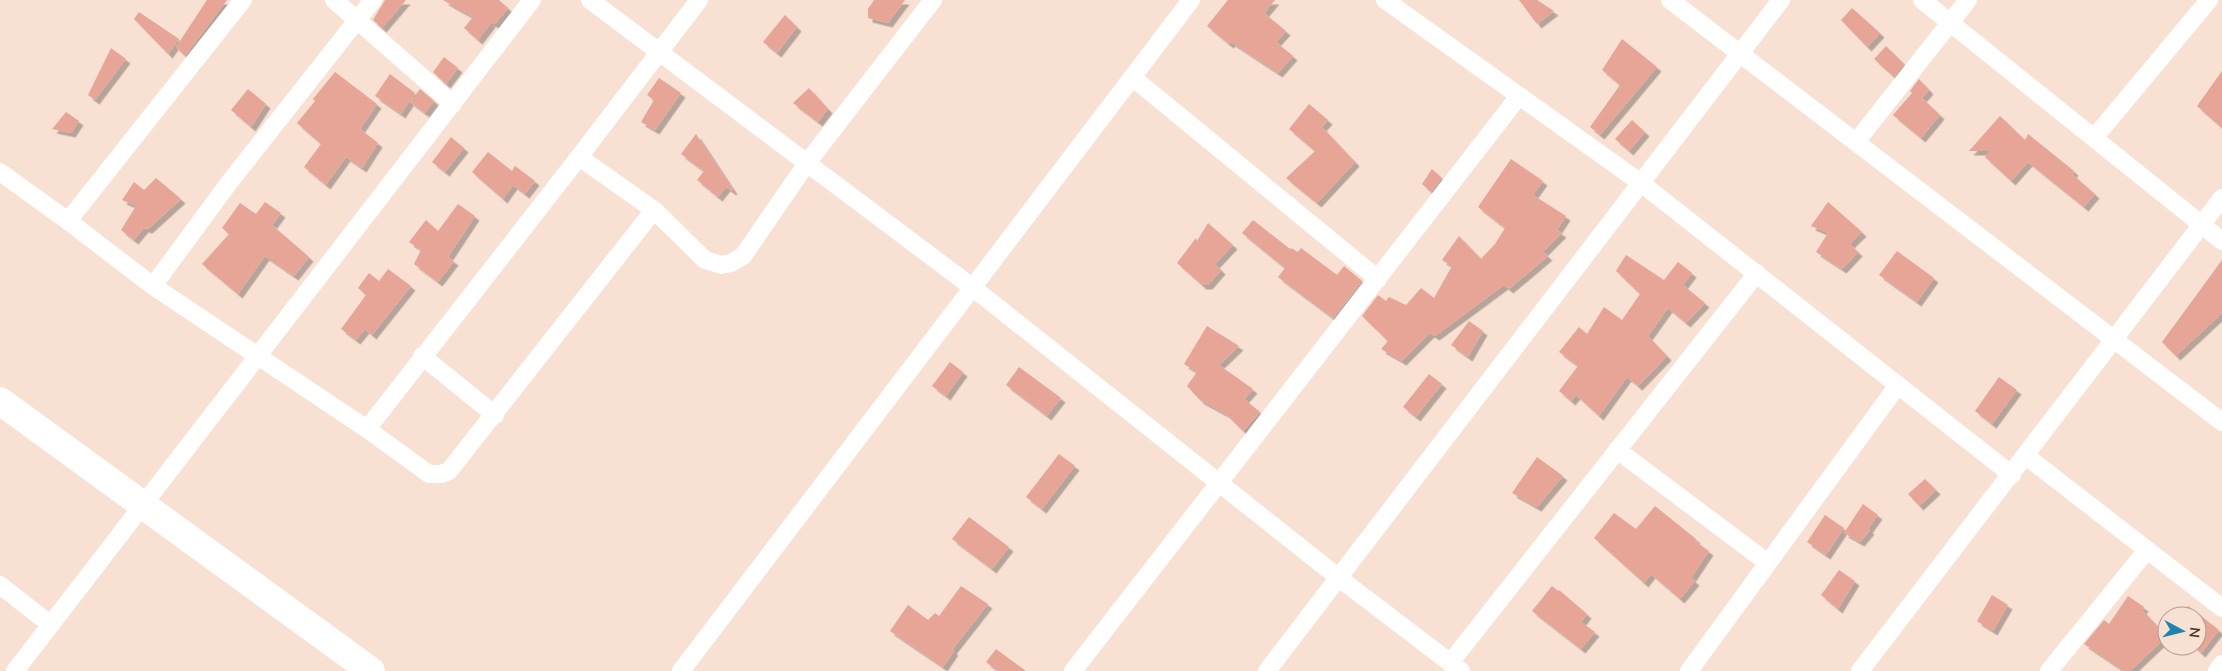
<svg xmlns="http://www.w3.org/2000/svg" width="2222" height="671" font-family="'Nunito Sans',sans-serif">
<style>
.building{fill:#e7a597;filter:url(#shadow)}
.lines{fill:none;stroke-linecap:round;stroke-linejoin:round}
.street{stroke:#fff;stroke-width:18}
.primary{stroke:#fff;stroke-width:28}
</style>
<defs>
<filter id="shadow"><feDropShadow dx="4.5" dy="4.5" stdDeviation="0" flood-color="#0004"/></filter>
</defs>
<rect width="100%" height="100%" fill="#f8e0d2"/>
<path class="building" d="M 207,0 L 227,0 L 185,56 L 176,47 Z
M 385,0 L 406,0 L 382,28 L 373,20 Z
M 443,0 L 499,0 L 508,8 L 495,24 L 488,21 L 491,23 L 478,40 L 464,28 L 473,17 Z
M 874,0 L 905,0 L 888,23 L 868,18 L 868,9 Z
M 1228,0 L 1275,0 L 1264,13 L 1286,31 L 1276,42 L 1293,56 L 1278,73 L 1231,42 L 1229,44 L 1207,26 Z
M 1519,0 L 1537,0 L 1554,11 L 1537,24 Z
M 1852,8 L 1880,33 L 1867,47 L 1841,20 Z
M 139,12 L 179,39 L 168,54 L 134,19 Z
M 785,15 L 797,27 L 777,53 L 763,42 Z
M 1622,39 L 1657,67 L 1600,135 L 1590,127 L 1620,85 L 1602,70 Z
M 1886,46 L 1904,64 L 1894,77 L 1874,59 Z
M 111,48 L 126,59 L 95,100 L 88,95 Z
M 444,57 L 458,68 L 446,84 L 433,72 Z
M 2222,71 L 2222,128 L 2197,106 Z
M 335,72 L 377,104 L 360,129 L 378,143 L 362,168 L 346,157 L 326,185 L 304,167 L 321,144 L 297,123 L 315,101 L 313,99 Z
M 390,74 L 415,93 L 401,114 L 375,96 Z
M 659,78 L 681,93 L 655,130 L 641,122 L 654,100 L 647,95 Z
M 1919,79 L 1929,90 L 1922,98 L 1940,115 L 1921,138 L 1893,115 L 1912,93 L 1910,91 Z
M 809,88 L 828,109 L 818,122 L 793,103 Z
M 248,89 L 266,104 L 251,127 L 231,110 Z
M 420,89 L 434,101 L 425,113 L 410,102 Z
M 1309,104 L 1328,120 L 1322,127 L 1355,162 L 1317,203 L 1286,178 L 1315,151 L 1289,129 Z
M 66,112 L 79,121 L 71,133 L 52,129 Z
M 2000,116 L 2025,140 L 2028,134 L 2074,171 L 2072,174 L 2095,194 L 2084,207 L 2028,162 L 2011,181 L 1985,157 L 1990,151 L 1969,151 Z
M 1632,120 L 1645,132 L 1629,151 L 1615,139 Z
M 696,134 L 733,190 L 732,191 L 726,187 L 718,197 L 697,180 L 704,171 L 681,154 Z
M 451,137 L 464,148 L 445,172 L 432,162 Z
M 488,152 L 512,171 L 515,166 L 535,181 L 525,194 L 513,185 L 503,199 L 472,172 Z
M 1511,159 L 1543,181 L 1533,195 L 1566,216 L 1557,230 L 1562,233 L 1543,252 L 1548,256 L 1509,289 L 1504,285 L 1435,336 L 1430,333 L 1402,361 L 1381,349 L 1388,341 L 1362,316 L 1378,295 L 1386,301 L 1389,297 L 1406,305 L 1421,288 L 1434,298 L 1452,266 L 1442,260 L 1459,236 L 1481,259 L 1495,244 L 1505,228 L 1478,207 Z
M 1432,169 L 1442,178 L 1431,192 L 1422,184 Z
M 156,178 L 181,199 L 148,229 L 144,228 L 134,240 L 121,230 L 136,206 L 122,200 L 134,182 L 144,190 Z
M 265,202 L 281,213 L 272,225 L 309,257 L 294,276 L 265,256 L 238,294 L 202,264 L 229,234 L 222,228 L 240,203 L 256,214 Z
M 1828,202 L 1862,232 L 1850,244 L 1858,252 L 1842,269 L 1816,252 L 1828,233 L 1811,226 Z
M 458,204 L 475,216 L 448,257 L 454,261 L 438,282 L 414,264 L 421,250 L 409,242 L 426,220 L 438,231 Z
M 1253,220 L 1290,249 L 1291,248 L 1298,252 L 1301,248 L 1337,275 L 1344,266 L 1362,281 L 1333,318 L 1278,277 L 1285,268 L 1242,233 Z
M 1208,223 L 1233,245 L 1215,264 L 1221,270 L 1208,285 L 1202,285 L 1177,263 L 1196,238 L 1197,241 Z
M 1897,251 L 1934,278 L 1917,302 L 1879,275 Z
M 1626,255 L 1664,280 L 1678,262 L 1692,273 L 1683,285 L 1705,303 L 1686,323 L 1668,308 L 1648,336 L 1667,356 L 1638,386 L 1627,377 L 1599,416 L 1576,395 L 1571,401 L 1559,391 L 1578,366 L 1559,352 L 1579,327 L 1587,334 L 1604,307 L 1622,320 L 1640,294 L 1616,271 Z
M 2222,260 L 2222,313 L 2176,356 L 2162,342 Z
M 388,269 L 411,286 L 372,335 L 365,329 L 356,340 L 341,329 L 366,295 L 358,288 L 369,273 L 379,281 Z
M 1469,321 L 1483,331 L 1468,357 L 1451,345 Z
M 1207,326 L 1239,346 L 1219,365 L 1253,389 L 1244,399 L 1260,412 L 1243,431 L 1226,414 L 1200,400 L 1187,386 L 1197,372 L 1184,364 Z
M 950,362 L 963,372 L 946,396 L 932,386 Z
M 1019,367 L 1061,398 L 1047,416 L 1006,385 Z
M 1429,374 L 1442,384 L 1416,417 L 1403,407 Z
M 1999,377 L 2017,390 L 1992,424 L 1975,411 Z
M 1059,454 L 1075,466 L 1042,509 L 1026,497 Z
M 1537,457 L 1563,476 L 1537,507 L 1512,493 Z
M 1925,479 L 1936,490 L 1919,506 L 1908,494 Z
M 1863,504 L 1878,515 L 1868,529 L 1870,530 L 1860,542 L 1844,533 Z
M 1655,506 L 1696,539 L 1695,541 L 1709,551 L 1691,578 L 1695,581 L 1680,599 L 1651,574 L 1644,583 L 1594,538 L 1614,513 L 1636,529 Z
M 1825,515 L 1844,528 L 1826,555 L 1807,542 Z
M 969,517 L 1009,547 L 992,569 L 952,539 Z
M 1839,570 L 1855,581 L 1838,609 L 1821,595 Z
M 961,586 L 988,604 L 952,650 L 954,651 L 943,667 L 890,631 L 908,605 L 928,620 L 935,613 L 939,616 Z
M 1552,586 L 1558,591 L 1559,590 L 1587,614 L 1581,622 L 1595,632 L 1581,649 L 1532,611 Z
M 1992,595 L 2008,605 L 1993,631 L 1977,621 Z
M 2128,596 L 2144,607 L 2142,610 L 2167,636 L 2130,671 L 2124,671 L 2084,644 L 2104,620 L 2109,624 Z
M 2188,606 L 2219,630 L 2201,653 L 2193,646 L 2197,646 L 2197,616 L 2180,616 Z
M 996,649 L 1026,671 L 998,671 L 986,662 Z"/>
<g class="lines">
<path class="street" d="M 243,0 L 68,221 L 153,286 L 367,429 L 429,474 L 441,474 L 449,471 L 654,210
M 334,0 L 453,104
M 590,0 L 972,287 L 1339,578 L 1461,671
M 1385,0 L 1641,183 L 2012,475
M 1670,0 L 2222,422
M 1922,0 L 2222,241
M 1132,77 L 1378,279
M 2094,138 L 2209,0
M 1856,142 L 1968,0
M 579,157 L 654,210 L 705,260 L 721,265 L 731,263 L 743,256 L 807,163 L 933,0
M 0,172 L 68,221
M 153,286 L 228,184 L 373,0
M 422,356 L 495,415
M 367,429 L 579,157 L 699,0
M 1617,450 L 1768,563
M 2026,456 L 2222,608
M 0,585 L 51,625
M 1450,663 L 1757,273
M 15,671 C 188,448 360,224 532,0
M 681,671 L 1191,0
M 1073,671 L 1519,96
M 1267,671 L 1781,0
M 1689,671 L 1898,385
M 1860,671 L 2222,198
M 2049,671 L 2147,550
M 2217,671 L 2222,664"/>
<path class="primary" d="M 0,401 L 371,671"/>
</g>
<g transform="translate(2182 631) rotate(97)"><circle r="24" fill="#f8e0d2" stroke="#b39b8d"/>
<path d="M0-4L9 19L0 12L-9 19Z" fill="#1e84ae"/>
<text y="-8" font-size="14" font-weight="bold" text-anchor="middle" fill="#4c3426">N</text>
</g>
</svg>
